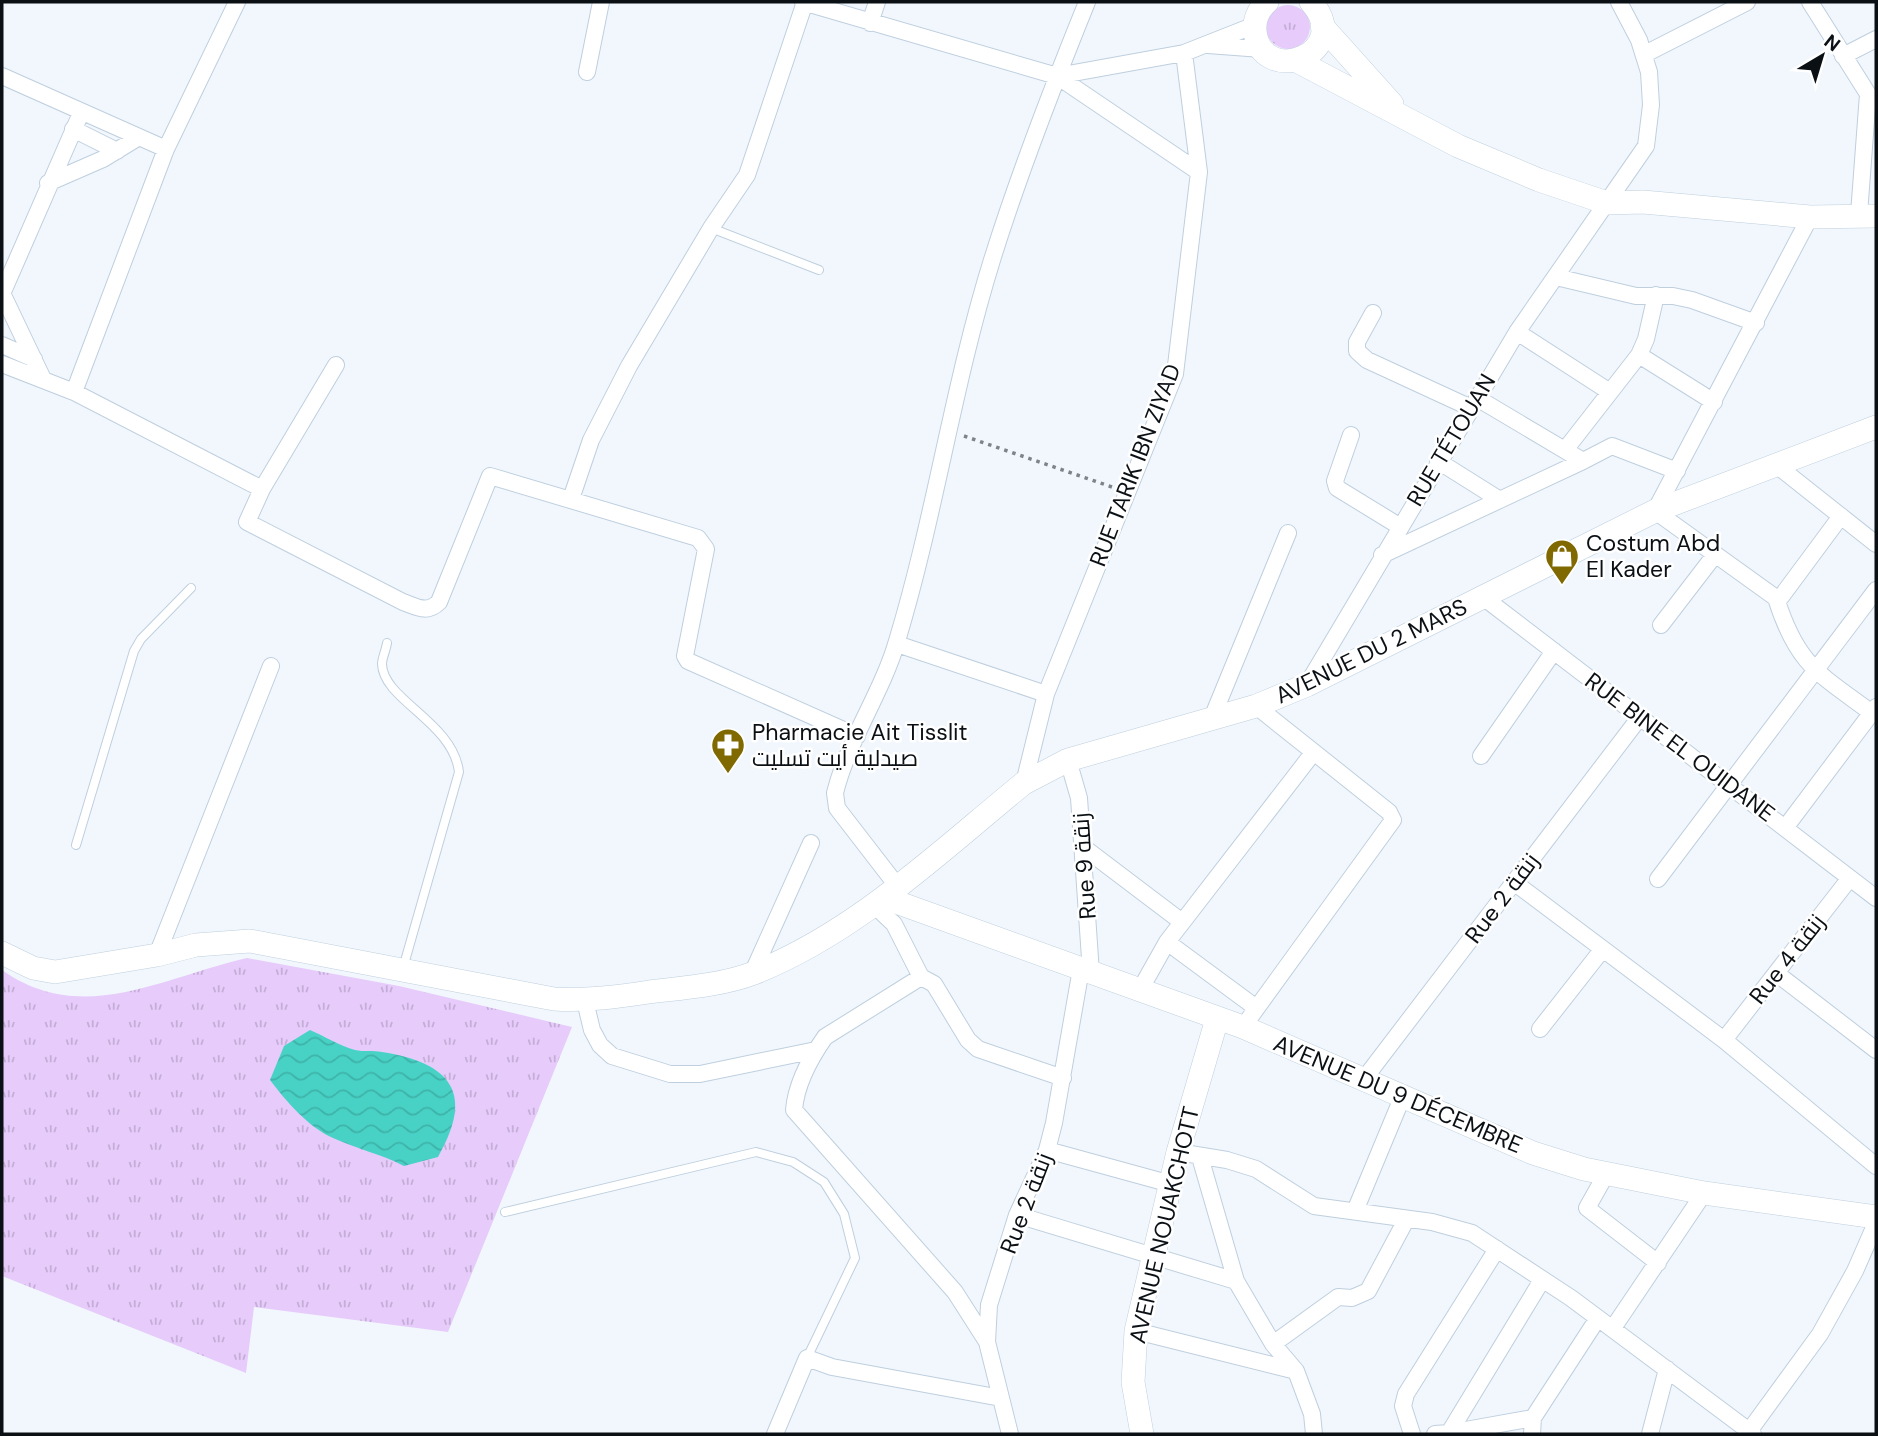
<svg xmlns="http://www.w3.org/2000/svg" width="1878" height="1436" font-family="'DM Sans',Cairo,sans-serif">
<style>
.grass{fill:url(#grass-tufts)}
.water{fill:url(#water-waves)}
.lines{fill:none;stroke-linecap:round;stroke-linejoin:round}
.lane-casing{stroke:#bfcfde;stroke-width:10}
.street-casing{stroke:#bfcfde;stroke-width:18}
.secondary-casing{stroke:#bfcfde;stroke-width:24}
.path{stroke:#7e8389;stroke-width:3.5;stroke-dasharray:3.5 5;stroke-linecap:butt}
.lane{stroke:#fff;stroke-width:8}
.street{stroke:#fff;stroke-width:16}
.secondary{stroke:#fff;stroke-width:23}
.labels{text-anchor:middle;stroke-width:5;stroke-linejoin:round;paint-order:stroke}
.street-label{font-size:23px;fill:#0b1015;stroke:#fff}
.poi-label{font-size:23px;fill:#0b1015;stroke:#fff;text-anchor:start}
</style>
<defs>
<pattern id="grass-tufts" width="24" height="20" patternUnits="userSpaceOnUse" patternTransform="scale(1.75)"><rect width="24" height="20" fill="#e6cbfb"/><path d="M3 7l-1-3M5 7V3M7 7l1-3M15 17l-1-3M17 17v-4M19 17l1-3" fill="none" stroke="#c4add6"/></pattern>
<pattern id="water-waves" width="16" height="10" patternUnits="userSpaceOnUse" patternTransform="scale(1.75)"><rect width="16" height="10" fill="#48d2c6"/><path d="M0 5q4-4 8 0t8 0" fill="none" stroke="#3eb3a9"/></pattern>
</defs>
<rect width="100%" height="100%" fill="#f1f7fd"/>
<path class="grass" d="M1266 27a22 22 0 1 1 44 0a22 22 0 1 1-44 0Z
M 247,958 L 399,986 L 572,1027 L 448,1332 L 254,1307 L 246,1373 L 2,1276 L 2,970 C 82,1027 163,977 247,958 Z"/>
<path class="water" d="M 310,1030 C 324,1036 340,1046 355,1050 C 363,1052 373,1050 382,1052 C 451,1063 475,1093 438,1157 L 404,1166 C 381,1154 357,1149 333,1138 C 308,1127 286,1101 270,1080 L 284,1046 Z"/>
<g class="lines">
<g class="lane-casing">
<path id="lane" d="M 711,228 L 819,270
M 387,643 C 386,650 382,658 382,664 C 383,700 453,722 459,772 L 403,968
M 76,845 L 134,651 L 141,639 L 191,588
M 505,1212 L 756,1152 L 793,1162 L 824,1182 L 844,1214 L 855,1258 L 807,1358"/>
</g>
<g class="street-casing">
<path id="street" d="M 803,2 L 1057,76 L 1184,53 L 1255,25
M 1810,2 L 1868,94 L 1859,214
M 870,23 L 877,2
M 1208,45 L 1262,49
M 1645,54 L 1747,2
M 1843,56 L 1876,39
M 587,72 L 601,2
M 2,76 L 166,149
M 1057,76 L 1199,172
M 73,129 L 117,151
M 48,183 L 103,159 L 139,137
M 1810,217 L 1655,511 L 1776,598 L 1781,597 L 1841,516
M 1556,277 L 1636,296 L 1673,296 L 1692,300 L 1756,323
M 2,293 L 43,379
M 2,294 L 81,113
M 1373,313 L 1357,342 L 1357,351 L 1367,360 L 1471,408
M 1517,332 L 1610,392
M 2,345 L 34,359
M 1639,355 L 1714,402
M 2,364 L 74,392 L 262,489
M 336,365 L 262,489 L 247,522 L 403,602 C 417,607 427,614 439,602 L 490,476 L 698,538 L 706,549 L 685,656 L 688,661 L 857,736
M 74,392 L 166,149 L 237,2
M 1477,398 L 1583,461 L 1612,446 L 1677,471
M 1351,435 L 1335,481 L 1337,488 L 1399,526
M 1565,450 L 1639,355 L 1646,339 L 1656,295
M 1438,461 L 1500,500
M 1775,464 L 1876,544
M 571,499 L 591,440 L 629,366 L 711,228 L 747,175 L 805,2
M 1382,555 L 1583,461
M 1483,597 L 1876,898
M 1776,598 C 1797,665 1818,673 1872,713
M 1661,625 L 1714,556
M 897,644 L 1046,694
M 1308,683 L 1517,332 L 1646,146 L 1651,105 L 1649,72 L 1639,40 L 1619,2
M 1212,718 L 1288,533
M 1481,756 L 1554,651
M 1068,760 L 1079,798 L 1091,973
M 1024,783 L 1046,694 L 1175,374 L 1199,172 L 1184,53
M 1785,828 L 1876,707
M 1083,847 L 1182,922
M 1658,879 L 1876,590
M 1515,883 L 1724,1040 L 1876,1166
M 898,887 L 837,808 L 835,793 C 848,740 882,693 897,641 C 935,516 953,385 992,260 C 1019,173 1053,86 1087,2
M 874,905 L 894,924 L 921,977 L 934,984 L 968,1040 L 978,1049 L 1063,1078
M 1167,942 L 1255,1007
M 157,955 L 271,666
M 1776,973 L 1876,1050
M 752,974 L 811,843
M 921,977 L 825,1037 C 811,1057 796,1085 794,1110 L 955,1292 L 987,1342
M 1140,990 L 1167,942 L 1313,753
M 585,1001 L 592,1030 L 600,1045 L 612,1056 L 670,1074 L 700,1074 L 816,1050
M 1243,1027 L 1393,820 L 1389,812 L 1256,706
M 1540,1029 L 1602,950
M 1724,1040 L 1850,878
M 1364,1079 L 1640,717
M 1047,1150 L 1171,1184
M 1178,1152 L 1227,1160 L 1256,1169 L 1314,1206 L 1432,1222 L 1472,1233 L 1571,1298 L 1753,1434
M 1200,1157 L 1236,1281 L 1273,1344 L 1296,1371 L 1312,1414 L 1314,1434
M 1605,1176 L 1587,1208 L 1658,1263
M 1355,1211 L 1402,1098
M 1017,1215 L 1236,1281
M 1613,1328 L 1704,1193
M 1136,1331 L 1296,1371
M 1273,1344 L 1338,1297 L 1352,1298 L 1368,1291 L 1406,1220
M 1449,1433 L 1533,1418
M 775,1434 L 807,1358 L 832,1367 L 1001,1398
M 1010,1434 L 987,1342 L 989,1305 L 1017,1215 L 1047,1150 L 1054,1123 L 1081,969
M 1412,1434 L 1403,1406 L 1406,1394 L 1497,1249
M 1435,1434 L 1449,1433 L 1542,1280
M 1532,1434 L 1533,1418 L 1598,1318
M 1650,1434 L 1667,1369
M 1747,1434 L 1820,1334 L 1855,1271 L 1876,1223"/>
</g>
<g class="secondary-casing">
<path id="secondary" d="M 1267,2 C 1258,10 1254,19 1255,31 C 1261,89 1356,53 1311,2
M 1322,26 L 1392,104
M 1297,61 L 1458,146 L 1539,180 L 1607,203 L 1643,202 L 1810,217 L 1876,216
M 885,898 L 1243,1027 L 1533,1153 L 1584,1169 L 1704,1193 L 1876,1217
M 2,953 L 33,968 L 55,972 L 157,955 L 196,945 L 250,941 L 554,999 C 586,1001 617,997 649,992 C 682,988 723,985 754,973 C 857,932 939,852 1024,783 L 1068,760 L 1256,706 L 1307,685 L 1655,511 L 1876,427
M 1142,1434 L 1133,1382 L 1136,1331 L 1178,1152 L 1217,1019"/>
</g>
<path class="path" d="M 964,436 L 1112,487"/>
<use href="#lane" class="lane"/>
<use href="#street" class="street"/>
<use href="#secondary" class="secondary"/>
</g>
<defs>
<g id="shop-pin" transform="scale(1.75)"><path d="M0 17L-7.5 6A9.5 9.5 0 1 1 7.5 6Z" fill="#7f6900" stroke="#fff"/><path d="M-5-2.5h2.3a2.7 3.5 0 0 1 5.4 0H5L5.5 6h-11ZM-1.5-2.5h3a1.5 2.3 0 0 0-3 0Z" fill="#fff"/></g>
<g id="pharmacy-pin" transform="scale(1.75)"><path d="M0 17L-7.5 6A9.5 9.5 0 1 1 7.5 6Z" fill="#7f6900" stroke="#fff"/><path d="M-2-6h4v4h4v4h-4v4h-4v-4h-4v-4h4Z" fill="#fff"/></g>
</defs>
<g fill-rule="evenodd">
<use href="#shop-pin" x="1562" y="556"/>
<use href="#pharmacy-pin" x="728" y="745"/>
</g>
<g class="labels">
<g class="street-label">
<text transform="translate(1451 440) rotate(-59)" y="8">RUE TÉTOUAN</text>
<text transform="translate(1135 465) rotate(-69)" y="8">RUE TARIK IBN ZIYAD</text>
<text transform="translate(1371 651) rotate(-26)" y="8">AVENUE DU 2 MARS</text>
<text transform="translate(1680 747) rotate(37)" y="8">RUE BINE EL OUIDANE</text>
<text transform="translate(1084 866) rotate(-94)" y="8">Rue 9 زنقة</text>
<text transform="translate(1502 898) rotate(-53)" y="8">Rue 2 زنقة</text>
<text transform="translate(1787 959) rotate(-52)" y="8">Rue 4 زنقة</text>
<text transform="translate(1398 1094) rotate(23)" y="8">AVENUE DU 9 DÉCEMBRE</text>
<text transform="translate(1026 1203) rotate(-69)" y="8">Rue 2 زنقة</text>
<text transform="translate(1164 1225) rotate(-77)" y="8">AVENUE NOUAKCHOTT</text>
</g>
<g class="poi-label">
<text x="1586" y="551">Costum Abd<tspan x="1586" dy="26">El Kader</tspan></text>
<text x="752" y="740">Pharmacie Ait Tisslit<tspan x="752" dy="26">صيدلية أيت تسليت</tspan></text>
</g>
</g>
<rect width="1878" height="1436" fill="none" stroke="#0b1015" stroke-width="7"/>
<g transform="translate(1822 56) rotate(38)" stroke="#ffffff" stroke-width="5" paint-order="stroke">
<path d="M0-5L12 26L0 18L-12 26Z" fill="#0b1015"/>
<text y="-10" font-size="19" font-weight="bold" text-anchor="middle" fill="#0b1015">N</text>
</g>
</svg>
